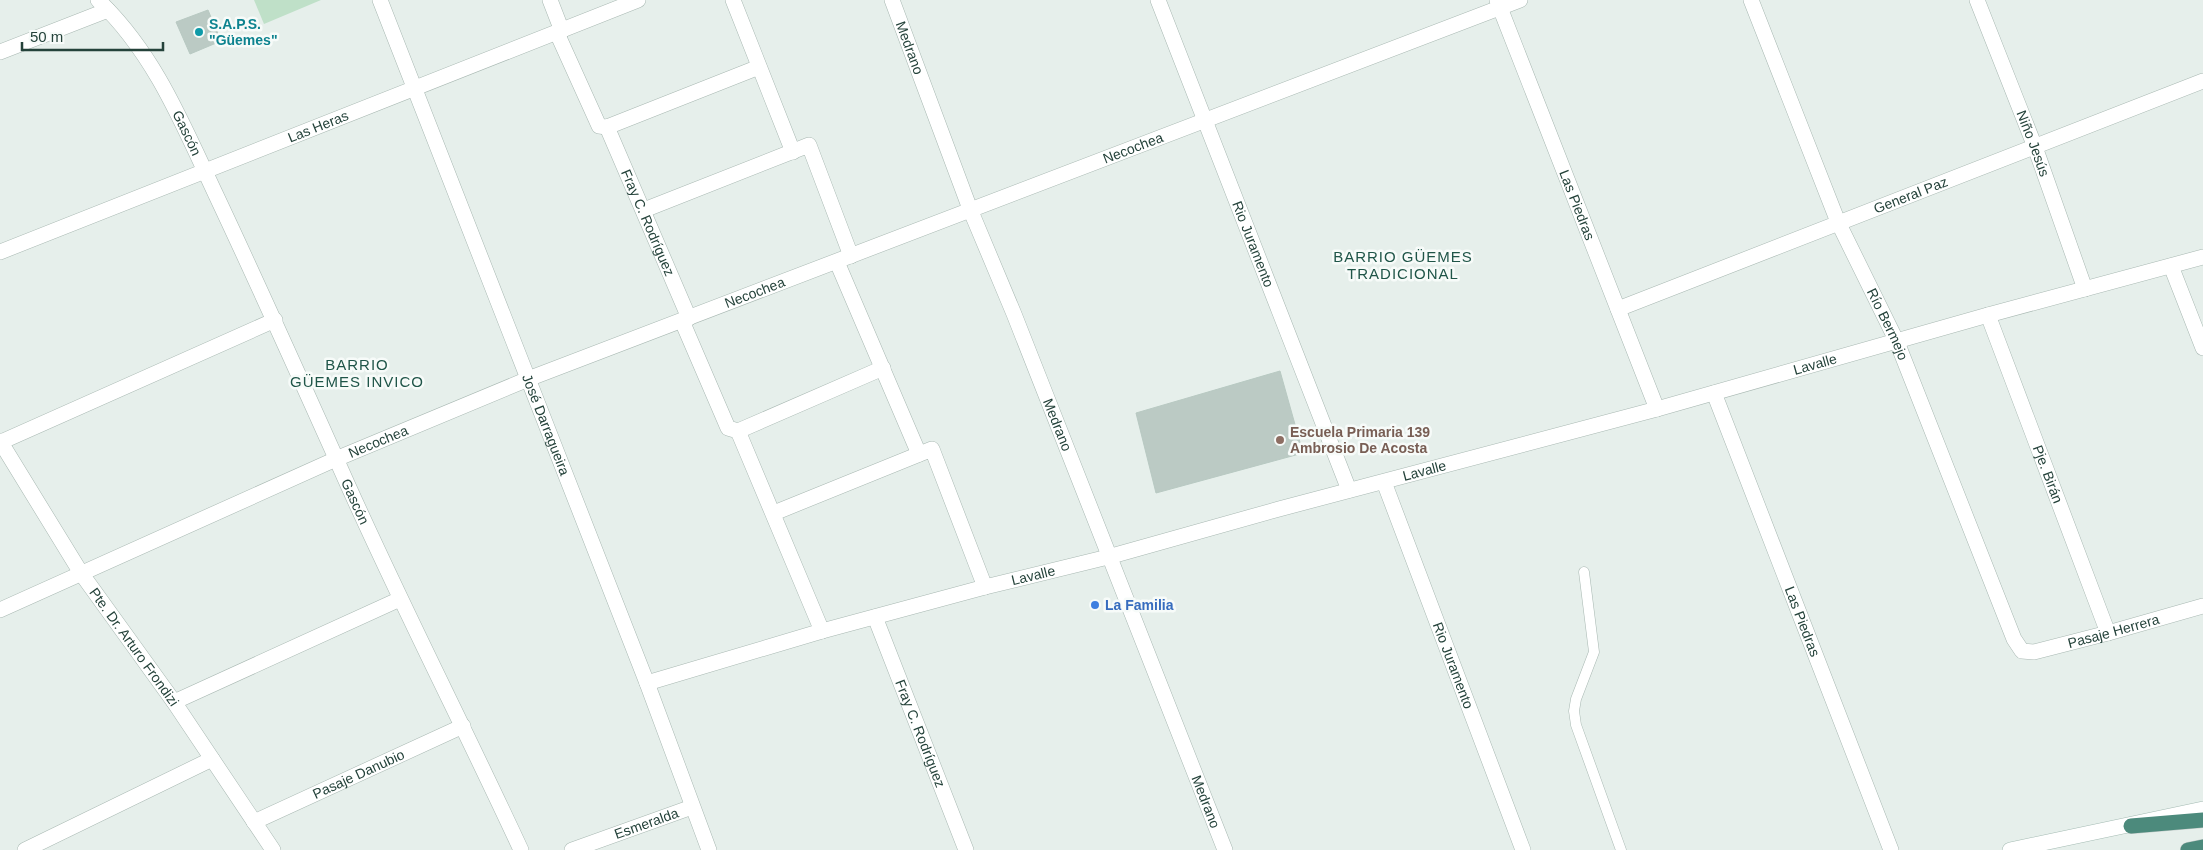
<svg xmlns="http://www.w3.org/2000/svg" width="2203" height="850" font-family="Arial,sans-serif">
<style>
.green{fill:#bfe0c8}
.building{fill:#bbcac4;stroke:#b8c9c2}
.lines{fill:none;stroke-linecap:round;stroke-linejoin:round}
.service-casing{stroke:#a8b8b2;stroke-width:11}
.minor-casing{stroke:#a8b8b2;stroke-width:16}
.tertiary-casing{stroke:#a8b8b2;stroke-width:16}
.secondary-casing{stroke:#a4bbb3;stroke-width:16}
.trunk-casing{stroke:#c2cac8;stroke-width:16}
.service{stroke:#fff;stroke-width:10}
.minor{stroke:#fff;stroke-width:15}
.tertiary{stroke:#fff;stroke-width:15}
.secondary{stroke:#fff;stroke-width:15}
.trunk{stroke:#4c8a7c;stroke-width:15}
.culture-dot{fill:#0f9aa8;stroke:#f7fbf9;stroke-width:2}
.education-dot{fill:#8d6e63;stroke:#f7fbf9;stroke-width:2}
.shop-dot{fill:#3f7fe0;stroke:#f7fbf9;stroke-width:2}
.labels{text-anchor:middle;stroke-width:5;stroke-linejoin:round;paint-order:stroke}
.culture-label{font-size:14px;font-weight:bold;fill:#0d838f;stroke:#f7fbf9;text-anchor:start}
.street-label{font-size:14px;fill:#24423a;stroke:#f7fbf9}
.education-label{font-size:14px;font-weight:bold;fill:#785e54;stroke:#f7fbf9;text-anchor:start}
.shop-label{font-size:14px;font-weight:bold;fill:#366cbe;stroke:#f7fbf9;text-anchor:start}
.neighbourhood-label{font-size:15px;letter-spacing:1px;fill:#1f5548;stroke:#f7fbf9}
</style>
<rect width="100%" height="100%" fill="#e6efeb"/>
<path class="green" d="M 254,0 L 321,0 L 264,24 Z"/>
<path class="building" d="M 208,10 L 221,41 L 190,54 L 176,22 Z
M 1280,371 L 1303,453 L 1156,493 L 1136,413 Z"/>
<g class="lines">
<g class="service-casing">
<path id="service" d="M 1584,572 L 1594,652 L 1576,699 L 1574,711 L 1576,725 L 1621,850"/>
</g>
<g class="minor-casing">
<g id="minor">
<path id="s1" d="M 98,0 C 155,54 183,125 216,195 C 257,282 296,369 335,456 C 393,589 460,718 521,850"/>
<path id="s2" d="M 380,0 L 647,683 L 709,850"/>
<path d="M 550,0 L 562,31"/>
<path d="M 733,0 L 793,152"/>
<path id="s3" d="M 1158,0 L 1349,490"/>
<path id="s4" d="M 1751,0 L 1838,222 L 1897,342 L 2014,639 L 2022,651 L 2034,652 L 2108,633 L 2203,606"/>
<path id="s5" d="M 1977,0 L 2035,147 L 2085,289"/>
<path d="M 557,33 L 599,126 L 607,127 L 759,67"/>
<path d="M 0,52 L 108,10"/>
<path id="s6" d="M 607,127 L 689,318"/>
<path d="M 644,210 L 809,145 L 851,256"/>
<path id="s7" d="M 0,252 L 638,0"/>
<path d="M 837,262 L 919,454"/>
<path d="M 2171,266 L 2203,348"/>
<path id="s8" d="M 1618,309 L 2203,81"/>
<path id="s9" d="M 1988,315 L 2108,633"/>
<path d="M 682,321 L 728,428 L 738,431 L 883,368"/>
<path d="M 738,431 L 822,631"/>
<path d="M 1,442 L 275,320"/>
<path id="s10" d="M 1384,482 L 1523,850"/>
<path d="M 774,513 L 932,449 L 985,587"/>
<path id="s11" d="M 0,610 L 336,459 L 528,379 L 1520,0"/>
<path id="s12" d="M 875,617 L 966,850"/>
<path d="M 174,702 L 400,599"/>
<path id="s13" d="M 254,822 L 463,726"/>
<path d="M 25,850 L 212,759"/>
<path id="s14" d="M 572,850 L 692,807"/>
</g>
</g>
<g class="tertiary-casing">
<g id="tertiary">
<path id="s15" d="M 892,0 L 970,209 L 1014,314 L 1225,850"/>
<path id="s16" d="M 1497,0 L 1657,409"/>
<path id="s17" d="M 1714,393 L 1891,850"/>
<path id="s18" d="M 0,441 L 81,573 L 174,702 L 273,850"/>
<path id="s19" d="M 647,683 L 822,631 L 985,587 L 1108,557 L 1279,509 L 1657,409 L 1988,315 L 2203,257"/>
</g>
</g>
<g class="secondary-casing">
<path id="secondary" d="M 2010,850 L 2203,809"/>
</g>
<g class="trunk-casing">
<path id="trunk" d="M 2131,826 L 2203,820
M 2188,850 L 2203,847"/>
</g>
<use href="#service" class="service"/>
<use href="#minor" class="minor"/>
<use href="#tertiary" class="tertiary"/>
<use href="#secondary" class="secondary"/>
<use href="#trunk" class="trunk"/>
</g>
<circle class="culture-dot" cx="199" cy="32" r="5"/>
<circle class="education-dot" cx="1280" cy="440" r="5"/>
<circle class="shop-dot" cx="1095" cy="605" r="5"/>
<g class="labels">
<g class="culture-label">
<text x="209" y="29">S.A.P.S.<tspan x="209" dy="16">"Güemes"</tspan></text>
</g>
<g class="street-label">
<text dy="5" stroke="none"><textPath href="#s15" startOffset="51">Medrano</textPath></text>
<text dy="5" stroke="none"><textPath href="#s7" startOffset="342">Las Heras</textPath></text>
<text dy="5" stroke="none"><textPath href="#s1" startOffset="161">Gascón</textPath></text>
<text dy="5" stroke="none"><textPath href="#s5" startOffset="154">Niño Jesús</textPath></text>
<text dy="5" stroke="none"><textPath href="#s11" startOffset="1224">Necochea</textPath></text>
<text dy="5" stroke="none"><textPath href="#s8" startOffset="314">General Paz</textPath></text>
<text dy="5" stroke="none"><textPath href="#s16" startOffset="220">Las Piedras</textPath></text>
<text dy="5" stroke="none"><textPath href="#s6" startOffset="104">Fray C. Rodríguez</textPath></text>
<text dy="5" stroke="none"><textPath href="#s3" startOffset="262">Rio Juramento</textPath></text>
<text dy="5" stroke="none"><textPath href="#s11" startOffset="819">Necochea</textPath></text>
<text dy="5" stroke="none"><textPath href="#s4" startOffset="352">Río Bermejo</textPath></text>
<text dy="5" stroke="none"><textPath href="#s19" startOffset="1211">Lavalle</textPath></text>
<text dy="5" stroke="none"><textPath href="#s2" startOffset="456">José Darragueira</textPath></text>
<text dy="5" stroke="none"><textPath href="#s15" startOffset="456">Medrano</textPath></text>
<text dy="5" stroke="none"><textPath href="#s11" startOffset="414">Necochea</textPath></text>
<text dy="5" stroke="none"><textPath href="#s19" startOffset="806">Lavalle</textPath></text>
<text dy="5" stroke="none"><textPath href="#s9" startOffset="170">Pje. Birán</textPath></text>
<text dy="5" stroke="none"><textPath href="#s1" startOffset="566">Gascón</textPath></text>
<text dy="5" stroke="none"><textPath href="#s19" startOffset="401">Lavalle</textPath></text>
<text dy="5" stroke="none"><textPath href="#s17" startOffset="245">Las Piedras</textPath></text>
<text dy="5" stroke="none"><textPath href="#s4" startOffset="800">Pasaje Herrera</textPath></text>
<text dy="5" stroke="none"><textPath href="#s18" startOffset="246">Pte. Dr. Arturo Frondizi</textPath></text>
<text dy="5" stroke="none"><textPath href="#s10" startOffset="196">Rio Juramento</textPath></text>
<text dy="5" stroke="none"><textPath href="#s12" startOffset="125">Fray C. Rodríguez</textPath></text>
<text dy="5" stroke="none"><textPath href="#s13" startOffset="115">Pasaje Danubio</textPath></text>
<text dy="5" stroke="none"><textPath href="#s15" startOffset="861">Medrano</textPath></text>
<text dy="5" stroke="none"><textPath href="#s14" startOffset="79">Esmeralda</textPath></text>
</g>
<g class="education-label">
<text x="1290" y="437">Escuela Primaria 139<tspan x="1290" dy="16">Ambrosio De Acosta</tspan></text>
</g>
<g class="shop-label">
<text x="1105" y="610">La Familia</text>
</g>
<g class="neighbourhood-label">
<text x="1403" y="262">BARRIO GÜEMES<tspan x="1403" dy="17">TRADICIONAL</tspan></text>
<text x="357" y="370">BARRIO<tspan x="357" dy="17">GÜEMES INVICO</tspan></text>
</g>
</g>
<path d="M22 42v8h141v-8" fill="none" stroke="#24423a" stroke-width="2.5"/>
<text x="30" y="42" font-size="15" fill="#24423a" stroke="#f7fbf9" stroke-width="4" paint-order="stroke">50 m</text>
</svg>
